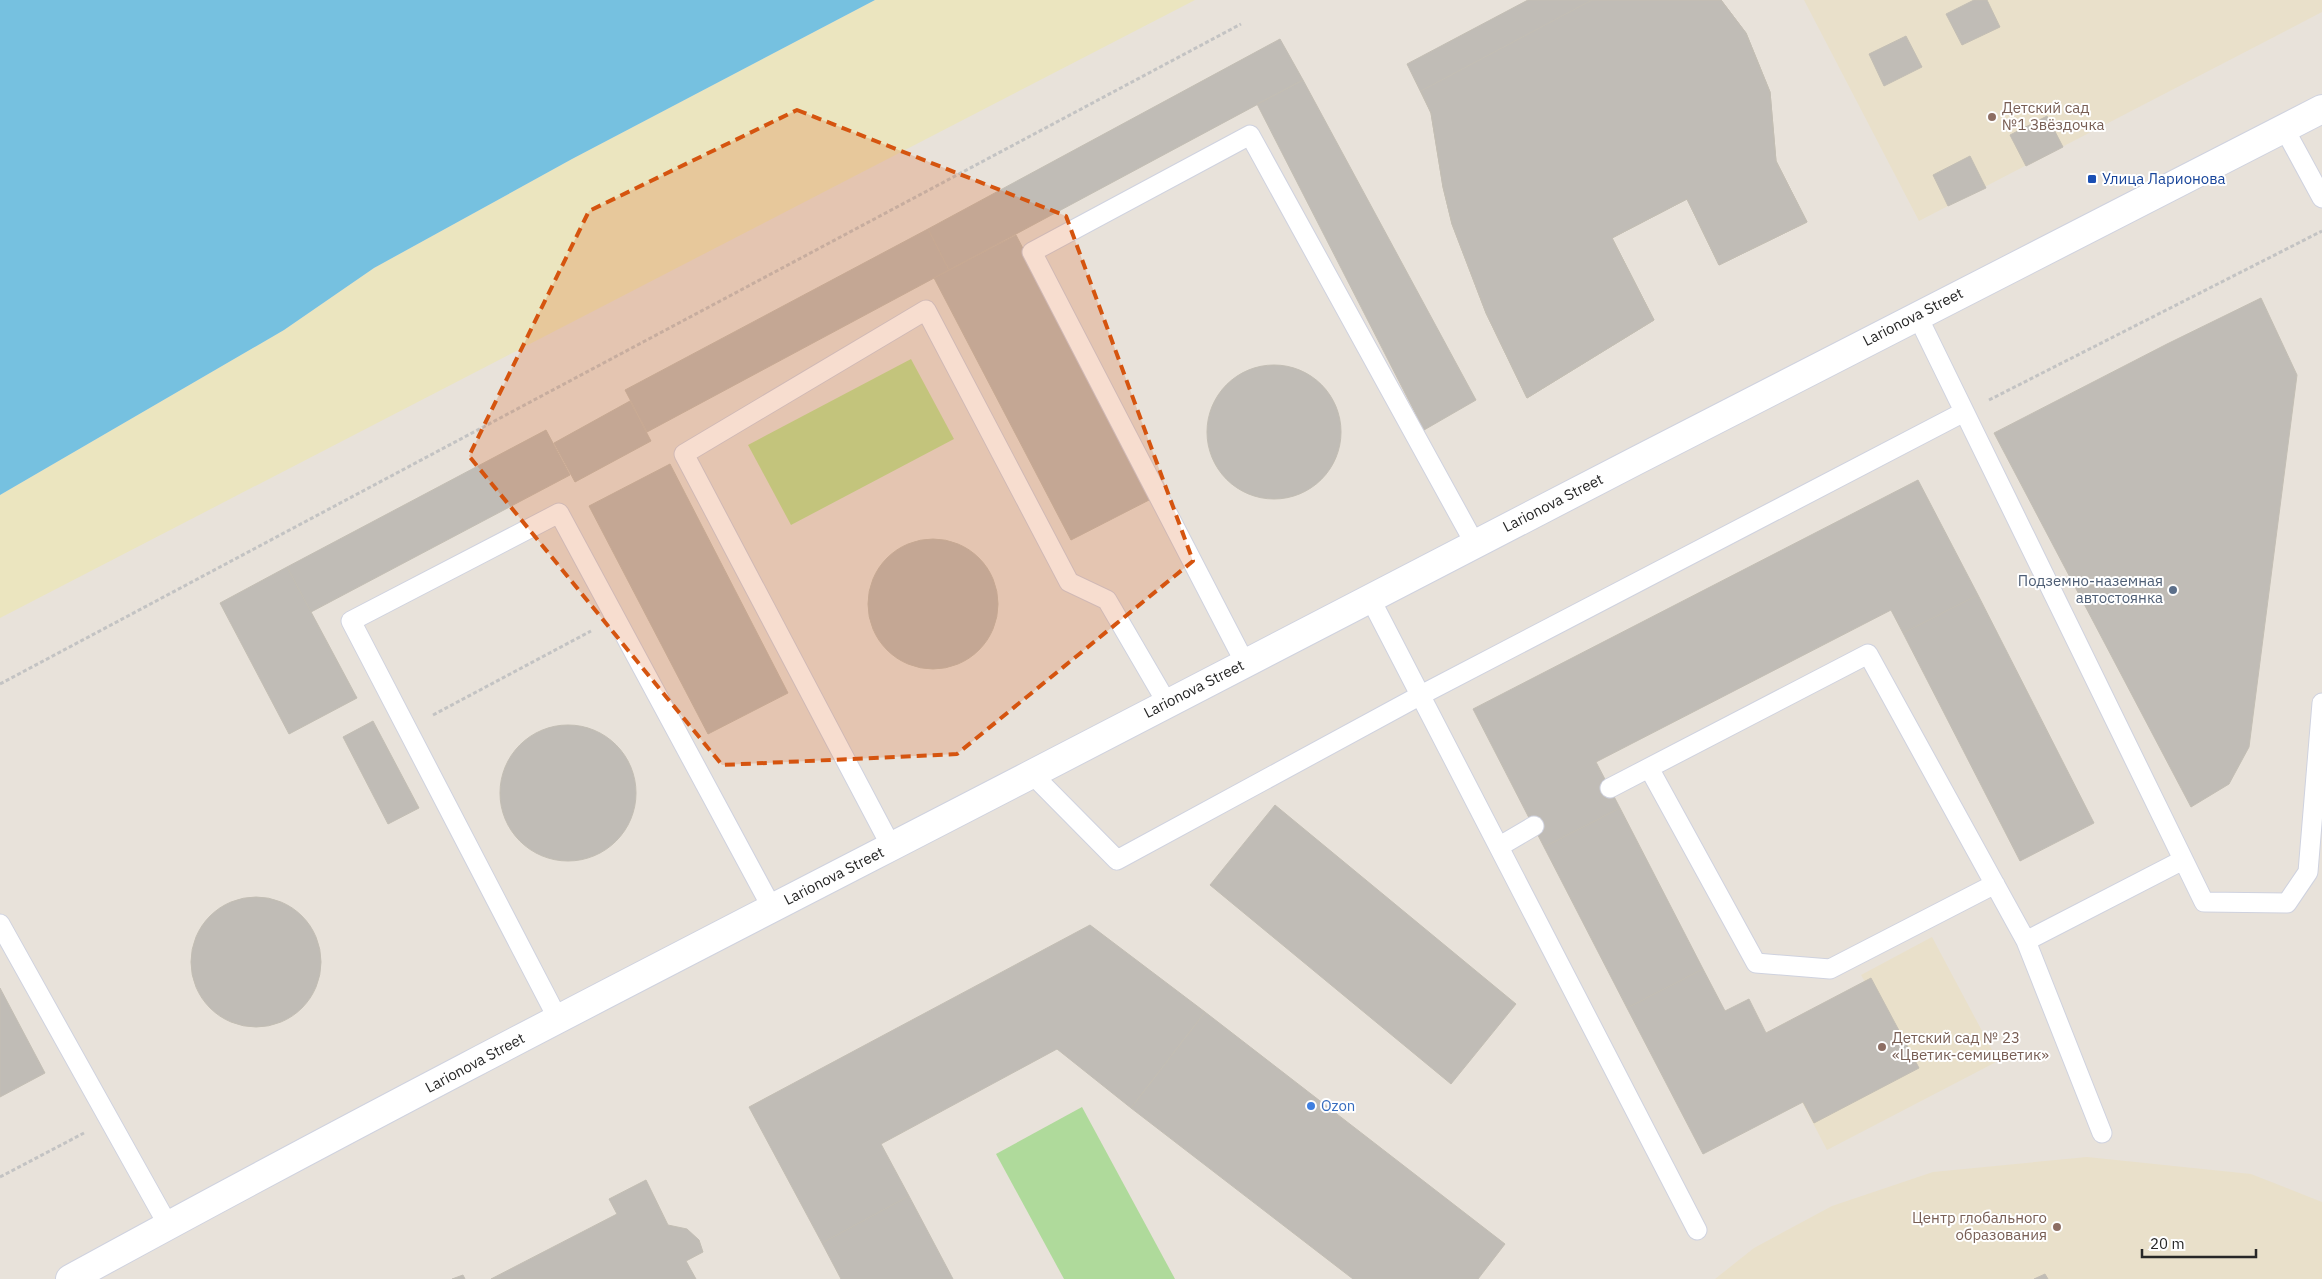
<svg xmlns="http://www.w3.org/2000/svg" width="2322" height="1279" font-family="'IBM Plex Sans',sans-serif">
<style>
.education{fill:#e9e0ca}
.green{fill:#afda9b}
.sand{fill:#ebe5bf}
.pitch{fill:#bfe098}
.water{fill:#76c1e0}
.building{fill:#c0bcb6;stroke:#c3beb4}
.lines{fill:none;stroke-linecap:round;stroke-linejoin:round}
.lane-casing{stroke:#cfd2df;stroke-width:21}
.street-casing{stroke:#cfd2df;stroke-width:30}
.path{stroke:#c3c3c3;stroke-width:3;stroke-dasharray:4 2.5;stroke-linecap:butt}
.lane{stroke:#fff;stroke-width:19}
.street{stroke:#fff;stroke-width:28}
.marked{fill:#d5540f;fill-opacity:0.2;stroke:#d5540f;stroke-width:4;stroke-dasharray:10 6;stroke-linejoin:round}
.education-dot{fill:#8d6e63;stroke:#fff;stroke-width:2}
.transit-dot{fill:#1a4fb4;stroke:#fff;stroke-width:2}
.service-dot{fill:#5c6f8a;stroke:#fff;stroke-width:2}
.shop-dot{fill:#3f7fe0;stroke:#fff;stroke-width:2}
.labels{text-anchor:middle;stroke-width:4;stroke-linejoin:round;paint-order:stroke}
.education-label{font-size:15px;fill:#785e54;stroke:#fff;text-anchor:start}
.transit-label{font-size:15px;fill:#164399;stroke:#fff;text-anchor:start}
.street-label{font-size:15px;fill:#272727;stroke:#fff}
.service-label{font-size:15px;fill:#4e5e75;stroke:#fff;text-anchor:end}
.shop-label{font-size:15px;fill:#366cbe;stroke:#fff;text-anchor:start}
</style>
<rect width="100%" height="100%" fill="#e8e2da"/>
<path class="education" d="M 1804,0 L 2322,0 L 2322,12 L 1919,221 Z
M 1932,937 L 1998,1061 L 1827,1150 L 1766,1033 L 1865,982 L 1861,975 Z
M 2087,1157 L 2251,1174 L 2322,1202 L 2322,1279 L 1715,1279 L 1754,1248 L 1832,1206 L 1933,1172 Z"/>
<path class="green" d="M 1082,1107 L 1175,1279 L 1064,1279 L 996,1154 Z"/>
<path class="sand" d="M 875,0 L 1195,0 L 0,618 L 0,495 L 284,330 L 374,268 L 572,159 Z"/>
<path class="pitch" d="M 911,359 L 954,439 L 791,525 L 748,445 Z"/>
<path class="water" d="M 0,0 L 875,0 L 572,159 L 374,268 L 284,330 L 0,495 Z"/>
<path class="building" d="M 1528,0 L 1721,0 L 1746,33 L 1770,92 L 1776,161 L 1807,222 L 1719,265 L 1687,199 L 1612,238 L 1654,320 L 1527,398 L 1486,313 L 1452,224 L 1443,187 L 1431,113 L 1407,64 Z
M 1592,0 L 1721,0 L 1746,33 L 1770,92 L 1776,161 L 1807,222 L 1719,265 L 1687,199 L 1612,238 L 1654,320 L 1527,398 L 1486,313 L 1452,224 L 1443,187 L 1431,113 L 1421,91 Z
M 1974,0 L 1987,0 L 2000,27 L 1962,45 L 1946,14 Z
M 1906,36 L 1922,67 L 1884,86 L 1869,54 Z
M 1280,39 L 1303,80 L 949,270 L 928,229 Z
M 1303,80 L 1476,400 L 1424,430 L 1257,104 Z
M 2047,116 L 2063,147 L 2026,166 L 2010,135 Z
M 1970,156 L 1986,188 L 1948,206 L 1933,175 Z
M 928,229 L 949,270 L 647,432 L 625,390 Z
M 1016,235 L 1153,498 L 1071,540 L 934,278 Z
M 2261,298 L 2297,375 L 2249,747 L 2229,784 L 2191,807 L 1994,433 L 2167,344 Z
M1207 432a67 67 0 1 1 134 0a67 67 0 1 1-134 0Z
M 630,401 L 651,441 L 575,482 L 554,443 Z
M 546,430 L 570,475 L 311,612 L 287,567 Z
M 670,464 L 788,693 L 708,734 L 589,506 Z
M 1918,480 L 1978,595 L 1903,633 L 1891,610 L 1596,762 L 1620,808 L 1544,847 L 1473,709 Z
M868 604a65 65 0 1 1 130 0a65 65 0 1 1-130 0Z
M 287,567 L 357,698 L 289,734 L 220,603 Z
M 1978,595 L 2094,823 L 2020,861 L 1903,633 Z
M 373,721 L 419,808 L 388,824 L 343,737 Z
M500 793a68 68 0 1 1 136 0a68 68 0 1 1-136 0Z
M 1275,805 L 1516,1004 L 1451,1084 L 1210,885 Z
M 1620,808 L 1703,969 L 1627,1008 L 1544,847 Z
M191 962a65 65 0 1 1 130 0a65 65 0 1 1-130 0Z
M 1090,925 L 1205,1012 L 1131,1108 L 1057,1049 L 881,1144 L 909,1196 L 822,1243 L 749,1107 Z
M 1703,969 L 1725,1011 L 1749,999 L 1766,1033 L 1871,978 L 1919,1068 L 1814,1123 L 1803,1102 L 1703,1154 L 1627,1008 Z
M 0,988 L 45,1073 L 0,1097 Z
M 1205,1012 L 1505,1244 L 1478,1279 L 1353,1279 L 1131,1108 Z
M 646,1180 L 668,1225 L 687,1229 L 699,1240 L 703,1252 L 686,1261 L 696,1279 L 491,1279 L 617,1214 L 609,1199 Z
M 909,1196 L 953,1279 L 841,1279 L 822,1243 Z
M 2045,1274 L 2048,1279 L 2034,1279 Z
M 463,1275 L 465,1279 L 452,1279 Z"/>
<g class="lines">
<g class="lane-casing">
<path id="lane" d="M 2284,128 L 2322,198
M 1917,315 L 2204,902 L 2287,903 L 2308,872 L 2322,703
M 1370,598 L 1697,1230
M 1245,663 L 1032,252 L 1250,135 L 1475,544
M 1649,768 L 1756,963 L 1830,969 L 1995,884
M 1032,774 L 1117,860 L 1421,695 L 1964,412
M 1610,788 L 1868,654 L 2026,941
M 891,846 L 684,454 L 926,310 L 1069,582 L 1107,600 L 1167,703
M 1500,846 L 1534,826
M 0,924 L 168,1225
M 558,1019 L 351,621 L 559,513 L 772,908
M 2102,1133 L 2026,941 L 2183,860"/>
</g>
<g class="street-casing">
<path id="street" d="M 70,1279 C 387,1105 709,941 1030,775 C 1460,552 1890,328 2322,109"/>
</g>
<path class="path" d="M 1989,400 L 2322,231
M 0,684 L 1241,24
M 433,715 L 591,631
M 0,1177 L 84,1133"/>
<use href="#lane" class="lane"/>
<use href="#street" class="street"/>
</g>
<path class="marked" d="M 797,110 L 1066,216 L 1193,561 L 957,754 L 722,765 L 469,456 L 589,211 Z"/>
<g class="education-dot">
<circle cx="1992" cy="117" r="5"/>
<circle cx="1882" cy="1047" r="5"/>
<circle cx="2057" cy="1227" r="5"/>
</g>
<rect class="transit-dot" x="2087" y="174" width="10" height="10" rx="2.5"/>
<circle class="service-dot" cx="2173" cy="590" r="5"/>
<circle class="shop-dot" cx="1311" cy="1106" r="5"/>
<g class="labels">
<g class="education-label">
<text x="2002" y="113">Детский сад<tspan x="2002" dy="17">№1 Звёздочка</tspan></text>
<text x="1892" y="1043">Детский сад № 23<tspan x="1892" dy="17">«Цветик-семицветик»</tspan></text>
<text x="2047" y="1223" text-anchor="end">Центр глобального<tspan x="2047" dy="17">образования</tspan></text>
</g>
<g class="transit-label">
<text x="2102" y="184">Улица Ларионова</text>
</g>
<g class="street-label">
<text transform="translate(1913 317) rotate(-27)" y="5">Larionova Street</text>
<text transform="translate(1553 503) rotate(-27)" y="5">Larionova Street</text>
<text transform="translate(1194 689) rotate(-27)" y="5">Larionova Street</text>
<text transform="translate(834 876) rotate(-27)" y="5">Larionova Street</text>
<text transform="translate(475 1063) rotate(-28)" y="5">Larionova Street</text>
</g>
<g class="service-label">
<text x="2163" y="586">Подземно-наземная<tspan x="2163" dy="17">автостоянка</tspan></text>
</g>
<g class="shop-label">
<text x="1321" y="1111">Ozon</text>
</g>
</g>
<path d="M2142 1249v8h114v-8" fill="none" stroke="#272727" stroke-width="2.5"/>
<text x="2150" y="1249" font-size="15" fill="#272727" stroke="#ffffff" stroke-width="4" paint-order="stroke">20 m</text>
</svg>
